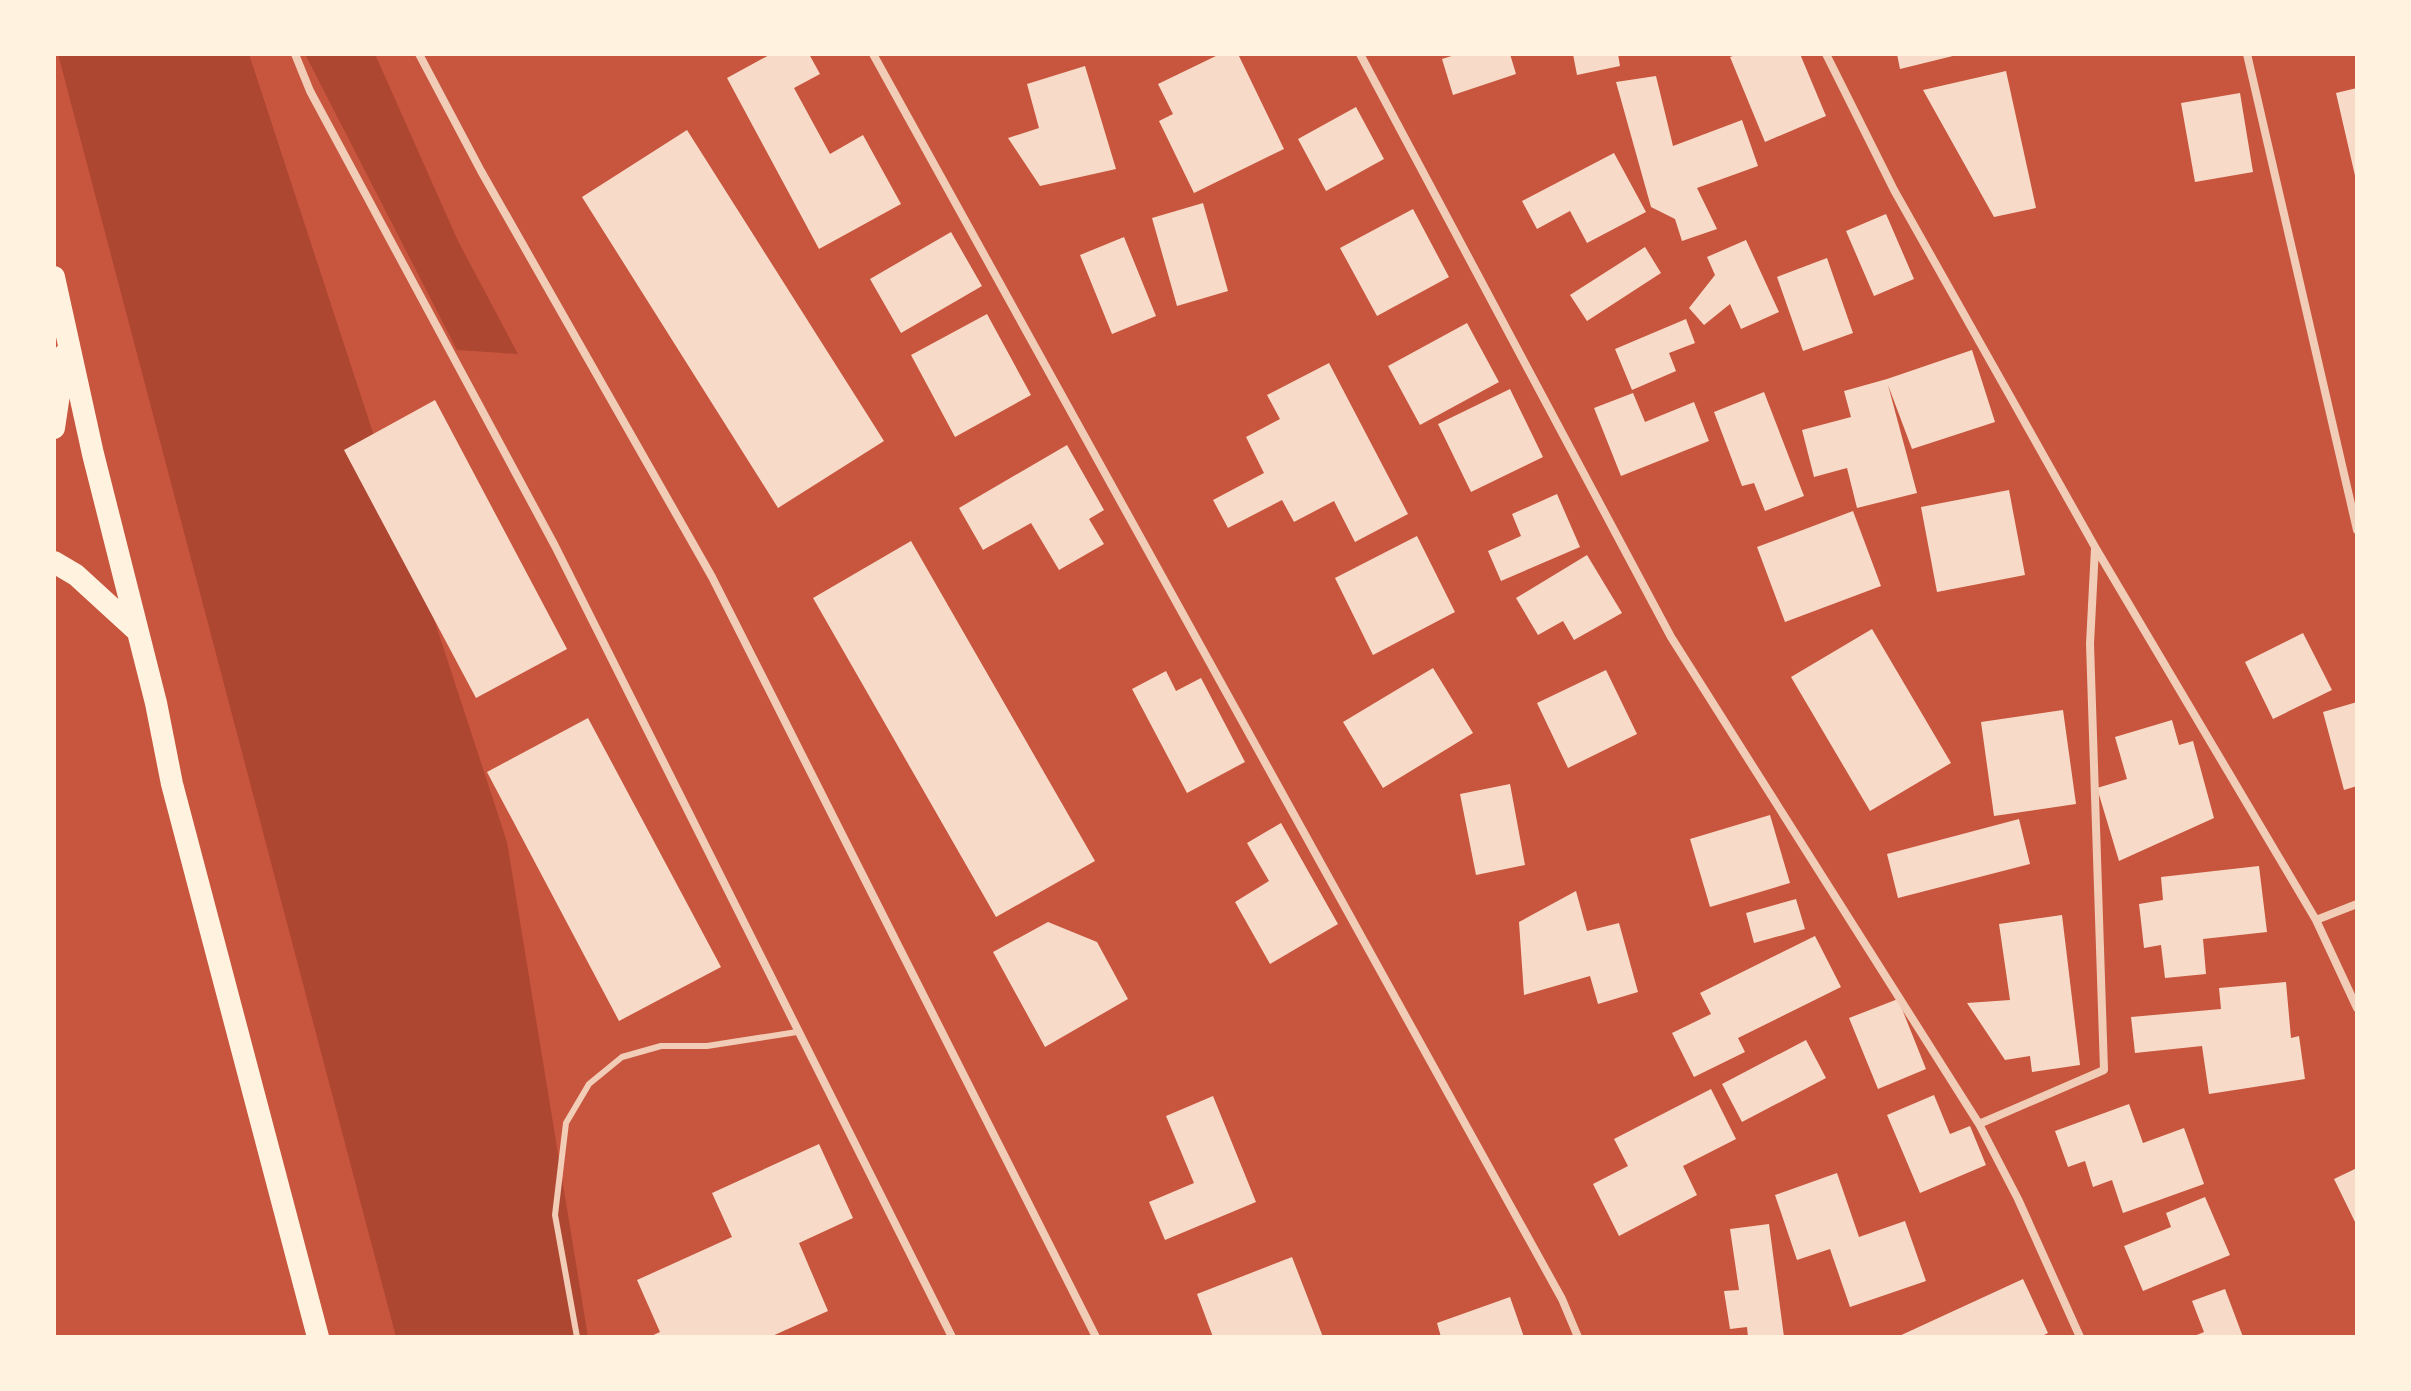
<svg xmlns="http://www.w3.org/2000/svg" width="2411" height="1391" font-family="Rubik,sans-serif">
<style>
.green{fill:#ae4732}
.building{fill:#f7dbc8}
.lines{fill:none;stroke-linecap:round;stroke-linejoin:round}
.service{stroke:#f1ccb7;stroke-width:6}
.minor{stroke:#f1ccb7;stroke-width:8}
.trunk{stroke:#fff3e0;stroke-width:22}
</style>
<rect width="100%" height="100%" fill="#c8553d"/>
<path class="green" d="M 58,54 L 249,54 L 507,842 L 588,1337 L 396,1337 Z
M 305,54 L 375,54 L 458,241 L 518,354 L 457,350 Z"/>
<path class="building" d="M 771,54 L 809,54 L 820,74 L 794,88 L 830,154 L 863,135 L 901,204 L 819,249 L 727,78 Z
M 1220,54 L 1238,54 L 1284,149 L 1194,193 L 1159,121 L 1173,114 L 1158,84 Z
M 1458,54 L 1510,54 L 1516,74 L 1453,95 L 1442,59 Z
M 1573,54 L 1618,54 L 1620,66 L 1577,75 Z
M 1739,54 L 1800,54 L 1826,116 L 1765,142 L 1730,57 Z
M 1897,54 L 1957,54 L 1957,55 L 1900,69 Z
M 1085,66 L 1116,169 L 1040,186 L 1008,138 L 1039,128 L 1027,84 Z
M 2006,71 L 2036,208 L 1994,217 L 1923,90 Z
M 1656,76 L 1673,146 L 1742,120 L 1758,166 L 1697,188 L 1717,229 L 1682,241 L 1675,219 L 1651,207 L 1616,82 Z
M 2357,88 L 2357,180 L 2356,180 L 2336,93 Z
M 2240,93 L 2253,172 L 2195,182 L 2181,103 Z
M 1356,107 L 1384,159 L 1326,191 L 1298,139 Z
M 687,130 L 884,441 L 778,508 L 582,197 Z
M 1614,153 L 1646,212 L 1587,243 L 1570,211 L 1537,229 L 1522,201 Z
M 1203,203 L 1228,291 L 1177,306 L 1152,218 Z
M 1413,209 L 1449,277 L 1377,316 L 1340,248 Z
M 1886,214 L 1914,279 L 1874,296 L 1846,231 Z
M 951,232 L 982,286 L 901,333 L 870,279 Z
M 1124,237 L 1156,316 L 1112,334 L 1080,255 Z
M 1746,240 L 1779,312 L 1741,329 L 1730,304 L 1704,325 L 1689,308 L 1715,275 L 1707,257 Z
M 1645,247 L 1661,273 L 1587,321 L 1570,295 Z
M 1827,258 L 1853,333 L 1803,351 L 1777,277 Z
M 987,314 L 1031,395 L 955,437 L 911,355 Z
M 1686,319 L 1695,343 L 1669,353 L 1676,371 L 1632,390 L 1615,349 Z
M 1467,323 L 1499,382 L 1420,425 L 1388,366 Z
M 1972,350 L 1995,422 L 1912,449 L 1888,385 L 1917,493 L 1857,508 L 1847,468 L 1814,477 L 1802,430 L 1851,417 L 1844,391 L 1887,379 Z
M 1329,363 L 1408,514 L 1355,542 L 1334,501 L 1294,522 L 1282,500 L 1228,528 L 1213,500 L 1264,473 L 1246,437 L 1280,419 L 1267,395 Z
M 1510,389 L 1543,457 L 1471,492 L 1438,424 Z
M 1764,392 L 1804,496 L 1765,511 L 1754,483 L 1742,486 L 1714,412 Z
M 1633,393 L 1645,422 L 1694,402 L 1709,441 L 1621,476 L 1594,408 Z
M 435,400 L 567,649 L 476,698 L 344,450 Z
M 1067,445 L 1104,510 L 1089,519 L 1104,544 L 1059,570 L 1031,523 L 983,550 L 959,508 Z
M 2009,490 L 2025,575 L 1937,592 L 1921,507 Z
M 1557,494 L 1580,547 L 1501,581 L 1488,551 L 1521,536 L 1512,514 Z
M 1853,511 L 1881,586 L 1785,622 L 1757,547 Z
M 1417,536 L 1455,612 L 1373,655 L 1335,578 Z
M 911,541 L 1095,861 L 996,917 L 813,598 Z
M 1587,555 L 1622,613 L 1574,640 L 1563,621 L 1538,635 L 1516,598 Z
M 1872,629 L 1951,763 L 1870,811 L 1791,677 Z
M 2303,633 L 2332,690 L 2273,719 L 2245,662 Z
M 1433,668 L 1473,733 L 1383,788 L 1343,722 Z
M 1606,670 L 1637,734 L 1568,768 L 1537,703 Z
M 1166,671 L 1176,691 L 1201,678 L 1245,762 L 1187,793 L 1132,689 Z
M 2357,702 L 2357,786 L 2344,790 L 2323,712 Z
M 2063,710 L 2076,804 L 1994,816 L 1981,722 Z
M 588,718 L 721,967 L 619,1021 L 487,772 Z
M 2172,720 L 2179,745 L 2193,741 L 2214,818 L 2119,861 L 2097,788 L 2127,779 L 2115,737 Z
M 1510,784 L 1525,865 L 1476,875 L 1460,794 Z
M 1770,815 L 1790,883 L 1710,907 L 1690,839 Z
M 2019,819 L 2030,864 L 1898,898 L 1887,854 Z
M 1281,823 L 1338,924 L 1270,964 L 1235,902 L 1269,881 L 1247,843 Z
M 2259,866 L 2267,932 L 2203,939 L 2206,974 L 2165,978 L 2161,945 L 2144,948 L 2139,904 L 2163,900 L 2161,877 Z
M 1576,891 L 1587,931 L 1619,923 L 1638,992 L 1598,1004 L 1590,976 L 1524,995 L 1519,922 Z
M 1796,899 L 1805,929 L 1754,943 L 1746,913 Z
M 2062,915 L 2080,1065 L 2032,1072 L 2030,1056 L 2005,1060 L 1967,1003 L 2010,1000 L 1999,924 Z
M 1048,922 L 1097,942 L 1128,999 L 1045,1047 L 993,952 Z
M 1815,936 L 1841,987 L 1738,1038 L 1745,1052 L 1694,1077 L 1672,1033 L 1711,1014 L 1700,993 Z
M 2286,982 L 2291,1038 L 2299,1036 L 2305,1079 L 2209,1094 L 2202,1046 L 2135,1053 L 2131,1017 L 2221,1009 L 2219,988 Z
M 1898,999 L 1926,1069 L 1878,1089 L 1849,1018 Z
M 1806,1040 L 1826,1078 L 1742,1122 L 1722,1084 Z
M 1711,1089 L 1736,1139 L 1683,1166 L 1697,1195 L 1619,1236 L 1593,1184 L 1628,1166 L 1614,1139 Z
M 1934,1095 L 1950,1134 L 1970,1126 L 1986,1165 L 1920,1193 L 1887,1115 Z
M 1213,1096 L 1256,1202 L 1165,1240 L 1149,1202 L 1194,1183 L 1166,1116 Z
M 2129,1104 L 2143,1143 L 2184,1128 L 2204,1184 L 2123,1213 L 2112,1180 L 2093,1187 L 2085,1161 L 2068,1167 L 2055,1131 Z
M 819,1144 L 853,1218 L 799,1243 L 828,1311 L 770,1337 L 649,1337 L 660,1332 L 637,1280 L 732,1237 L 712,1193 Z
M 2357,1168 L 2357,1226 L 2334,1179 Z
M 1837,1173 L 1859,1237 L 1905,1221 L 1926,1281 L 1850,1307 L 1830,1249 L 1797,1260 L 1775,1195 Z
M 2205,1197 L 2230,1255 L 2143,1291 L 2124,1246 L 2171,1227 L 2166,1213 Z
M 1769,1224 L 1784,1337 L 1748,1337 L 1747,1327 L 1730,1329 L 1724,1291 L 1739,1290 L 1730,1229 Z
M 1292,1257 L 1323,1337 L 1213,1337 L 1197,1294 Z
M 2023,1279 L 2048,1333 L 2040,1337 L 1897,1337 Z
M 2225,1289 L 2243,1337 L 2192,1337 L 2204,1332 L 2192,1301 Z
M 1510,1297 L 1524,1337 L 1441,1337 L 1437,1323 Z"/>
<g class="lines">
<path class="service" d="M 577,1337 L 555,1215 L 566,1123 L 589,1084 L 622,1057 L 661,1046 L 707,1046 L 797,1032"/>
<path class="minor" d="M 295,54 L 310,91 L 555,546 L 952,1337
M 419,54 L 481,171 L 712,577 L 1096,1337
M 873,54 L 1562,1299 L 1578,1337
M 1360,54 L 1671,637 L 1979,1124 L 2018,1199 L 2080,1337
M 1826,54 L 1894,190 L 2095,547 L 2316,920 L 2357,1008
M 2247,54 L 2357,530
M 2316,920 L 2357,904
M 1979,1124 L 2104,1070 L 2090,644 L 2095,548"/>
<path class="trunk" d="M 54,277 L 93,454 L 156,703 L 172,784 L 318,1337
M 54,428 L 65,354
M 54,562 L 76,575 L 135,629"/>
</g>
<rect width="2411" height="1391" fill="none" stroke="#fff3e0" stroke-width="112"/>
</svg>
